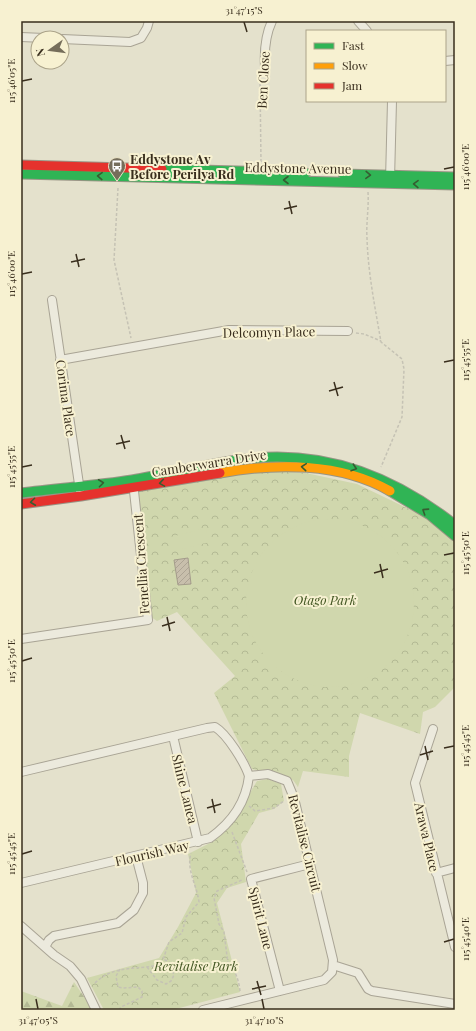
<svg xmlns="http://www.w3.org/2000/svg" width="476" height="1031" font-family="'Playfair Display',serif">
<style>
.forest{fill:url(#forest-firs)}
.park{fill:url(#park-crowns)}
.garden{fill:#d0d7ad}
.building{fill:url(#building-hatch);stroke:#a49c8b}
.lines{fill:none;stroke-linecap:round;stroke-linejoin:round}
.street-casing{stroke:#a9a495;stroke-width:10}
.fast-casing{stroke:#999485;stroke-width:11}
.slow-casing{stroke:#999485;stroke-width:11}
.jam-casing{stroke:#999485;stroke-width:11}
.path{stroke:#c5c2b4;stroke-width:1.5;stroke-dasharray:3 2;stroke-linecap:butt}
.street{stroke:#eceadd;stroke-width:8}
.fast{stroke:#30b455;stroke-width:9}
.slow{stroke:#ff9f0a;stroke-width:9}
.jam{stroke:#e5322d;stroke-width:9}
.oneway{stroke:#365d31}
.ticks{fill:none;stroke:#392e1d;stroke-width:1.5}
.labels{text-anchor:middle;stroke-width:4;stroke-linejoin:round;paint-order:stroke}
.street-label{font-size:13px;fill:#392e1d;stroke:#f7f1d1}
.poi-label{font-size:13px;font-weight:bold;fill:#392e1d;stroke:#f7f1d1;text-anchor:start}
.park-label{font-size:13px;font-style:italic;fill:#425622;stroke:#f7f1d1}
.neatline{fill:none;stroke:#392e1d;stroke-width:1.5}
.ticks-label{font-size:10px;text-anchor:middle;fill:#392e1d}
</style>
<defs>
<pattern id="forest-firs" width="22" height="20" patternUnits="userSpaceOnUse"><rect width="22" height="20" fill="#d0d7ad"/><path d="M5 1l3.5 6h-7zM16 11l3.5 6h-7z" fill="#b3b994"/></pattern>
<pattern id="park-crowns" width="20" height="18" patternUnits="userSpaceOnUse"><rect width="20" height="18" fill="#d0d7ad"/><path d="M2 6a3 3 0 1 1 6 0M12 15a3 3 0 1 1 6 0" fill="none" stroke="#b3b994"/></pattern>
<pattern id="building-hatch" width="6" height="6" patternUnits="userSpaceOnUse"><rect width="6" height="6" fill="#c8bfac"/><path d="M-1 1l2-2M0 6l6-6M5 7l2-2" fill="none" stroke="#ada494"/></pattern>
</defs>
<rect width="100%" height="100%" fill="#e4e1cc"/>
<path class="forest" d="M 74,982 L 93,1010 L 21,1010 L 21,991 L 62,1006 Z"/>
<path class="park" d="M 261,470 L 306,473 L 357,484 L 434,521 L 455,541 L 455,687 L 435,707 L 423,712 L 420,734 L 360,713 L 349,756 L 349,777 L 303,771 L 298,787 L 293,780 L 252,769 L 214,693 L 235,676 L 177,612 L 157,621 L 151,617 L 137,488 Z
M 268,779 L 281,784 L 284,801 L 274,809 L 259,813 L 241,844 L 246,882 L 227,888 L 217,903 L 240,992 L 172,1010 L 104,1010 L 87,978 L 159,958 L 178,927 L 196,893 L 188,854 L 214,841 L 230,827 L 257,781 Z"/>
<path class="garden" d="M246 603a84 84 0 1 1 168 0a84 84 0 1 1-168 0Z
M 206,528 L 209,542 L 175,551 L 171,537 Z"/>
<path class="building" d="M 188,558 L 191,584 L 178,585 L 174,560 Z"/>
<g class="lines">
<g class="street-casing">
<path id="street" d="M 358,21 L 367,31
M 21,37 L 44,38
M 62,39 L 130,42 L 141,38 L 147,28 L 149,21
M 445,61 L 455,60
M 265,67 C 264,50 265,36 272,21
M 390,180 L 392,101
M 52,300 L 80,491
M 60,360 L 229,330 L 348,331
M 21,639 L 148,620 L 133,482
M 433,729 L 415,783 L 455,947
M 173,736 L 198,842
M 21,772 L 207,728 L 215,727 C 227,734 245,763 249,776 L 268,774 L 287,781 L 294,798 L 333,960 L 332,972 L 324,980 L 203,1010
M 436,873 L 455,868
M 21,883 L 210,838 C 231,823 246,803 249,776
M 21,926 L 54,955 L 70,966 L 81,979 L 96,1010
M 45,947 L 49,940 L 54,936 L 118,923 L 134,910 L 143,893 L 143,883 L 136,856
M 333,965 L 358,973 L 368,989 L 372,991 L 455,1004
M 280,991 L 251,879 L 310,864"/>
</g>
<g class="fast-casing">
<path id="fast" d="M 162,169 L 306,173
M 21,174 L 455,185
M 343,174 L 455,177
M 390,491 L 430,515 L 455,536
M 21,493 C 58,488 95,486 132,480 C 173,473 213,462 254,458 C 330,451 397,479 455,525"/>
</g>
<g class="slow-casing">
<path id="slow" d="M 220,473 C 275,463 340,462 390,491"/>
</g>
<g class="jam-casing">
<path id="jam" d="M 21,165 L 162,169
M 21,504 L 81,496 L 220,473"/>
</g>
<path class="path" d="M 261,162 L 260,81 L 263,74
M 313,165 L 335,167
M 118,188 L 114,260 L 131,338
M 368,192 C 369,208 366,223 367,238 C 368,273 375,307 381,342 L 402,359 L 404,369 L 402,417 L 381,467
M 356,333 L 364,334 L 381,341
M 249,806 L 255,811 L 274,808 L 284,801
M 232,832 L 247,872
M 147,967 L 157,980 L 166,984 L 171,981 L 174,975 L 169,962 L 163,959
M 95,983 C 113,965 136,970 159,965 L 164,957 L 169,942 L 182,933 L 186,917 L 199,902 C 197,885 186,870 191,853
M 240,991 C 239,982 236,970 228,964 L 224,932 L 219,924 L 214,898 L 217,891 L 242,880
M 82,1009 L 83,1010
M 119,1010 L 121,1007 L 142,997 L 142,991 L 138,987 L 123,988 L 118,987 L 116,976 L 120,969"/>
<use href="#street" class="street"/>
<use href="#fast" class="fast"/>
<use href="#slow" class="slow"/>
<use href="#jam" class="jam"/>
</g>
<defs><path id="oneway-chevron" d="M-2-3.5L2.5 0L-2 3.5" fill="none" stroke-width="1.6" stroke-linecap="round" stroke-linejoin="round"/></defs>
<g class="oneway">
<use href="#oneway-chevron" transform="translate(368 175) rotate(2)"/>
<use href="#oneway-chevron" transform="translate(100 176) rotate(-178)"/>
<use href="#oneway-chevron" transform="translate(286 180) rotate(-180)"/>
<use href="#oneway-chevron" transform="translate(416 184) rotate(-179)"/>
<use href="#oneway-chevron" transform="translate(304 467) rotate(-175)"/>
<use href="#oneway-chevron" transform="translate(354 468) rotate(18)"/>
<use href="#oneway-chevron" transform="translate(101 483) rotate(-7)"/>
<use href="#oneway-chevron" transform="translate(162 483) rotate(171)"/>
<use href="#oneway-chevron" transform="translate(33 502) rotate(173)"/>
<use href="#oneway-chevron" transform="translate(425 511) rotate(-147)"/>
</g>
<path class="ticks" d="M 244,22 L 247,32M 22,81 L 32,79M 444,169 L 454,167M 289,201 L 292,214M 284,209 L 297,206M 76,254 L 79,267M 71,262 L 85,259M 22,274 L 32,272M 444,362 L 454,360M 334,382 L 338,396M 329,391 L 343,387M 121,435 L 125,449M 116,444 L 130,441M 22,467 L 32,465M 444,555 L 454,553M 380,564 L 383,578M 374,573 L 388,569M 167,617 L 170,631M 162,626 L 175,622M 22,661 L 32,658M 425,746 L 428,760M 444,748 L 454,746M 420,755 L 433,751M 212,799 L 215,813M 207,808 L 221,804M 22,854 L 32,851M 444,942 L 454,939M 257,981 L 261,995M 252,989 L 266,986M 36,999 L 38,1009M 262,999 L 264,1009"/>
<defs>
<g id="bus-pin" transform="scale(0.9)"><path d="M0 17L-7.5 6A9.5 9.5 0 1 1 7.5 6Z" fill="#756d5a" stroke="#f7f1d1"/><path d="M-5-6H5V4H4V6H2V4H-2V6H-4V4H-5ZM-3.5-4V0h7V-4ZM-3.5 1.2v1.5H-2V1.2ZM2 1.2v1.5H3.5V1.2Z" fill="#fff"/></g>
</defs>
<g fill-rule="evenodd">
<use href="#bus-pin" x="117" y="166"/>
</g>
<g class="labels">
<g class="street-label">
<text transform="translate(263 80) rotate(-87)" y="5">Ben Close</text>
<text transform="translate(298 168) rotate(1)" y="5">Eddystone Avenue</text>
<text transform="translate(269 332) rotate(-1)" y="5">Delcomyn Place</text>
<text transform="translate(66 398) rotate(82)" y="5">Corima Place</text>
<text transform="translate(209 463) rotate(-9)" y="5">Camberwarra Drive</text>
<text transform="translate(141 564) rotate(-94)" y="5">Fenellia Crescent</text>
<text transform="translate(185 789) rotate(76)" y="5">Shine Lanea</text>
<text transform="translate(427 837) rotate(77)" y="5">Arawa Place</text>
<text transform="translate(305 843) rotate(76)" y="5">Revitalise Circuit</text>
<text transform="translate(152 853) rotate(-13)" y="5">Flourish Way</text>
<text transform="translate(261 918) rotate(76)" y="5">Spirit Lane</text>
</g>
<g class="poi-label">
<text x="130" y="164">Eddystone Av<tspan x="130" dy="15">Before Perilya Rd</tspan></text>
</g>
<g class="park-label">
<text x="325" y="605">Otago Park</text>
<text x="196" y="971">Revitalise Park</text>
</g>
</g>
<rect width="476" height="1031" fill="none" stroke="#f7f1d1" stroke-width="44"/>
<rect x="306" y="30" width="140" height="72" fill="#f7f1d1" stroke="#aba389"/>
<rect x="314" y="43" width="20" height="6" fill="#30b455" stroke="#aba389"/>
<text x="342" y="50" font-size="12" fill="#392e1d">Fast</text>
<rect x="314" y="63" width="20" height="6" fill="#ff9f0a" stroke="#aba389"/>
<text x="342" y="70" font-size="12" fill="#392e1d">Slow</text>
<rect x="314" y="83" width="20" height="6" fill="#e5322d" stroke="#aba389"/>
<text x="342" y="90" font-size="12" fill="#392e1d">Jam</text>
<g transform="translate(50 50) rotate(256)"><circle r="19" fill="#f7f1d1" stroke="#aba389"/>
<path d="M0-3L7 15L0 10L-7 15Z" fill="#756d5a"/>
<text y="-6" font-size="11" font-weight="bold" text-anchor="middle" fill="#392e1d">N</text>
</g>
<rect x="22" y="22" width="432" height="987" class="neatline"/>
<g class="ticks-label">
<text x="244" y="14">31°47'15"S</text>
<text transform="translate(11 81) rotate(-90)" y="4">115°46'05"E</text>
<text transform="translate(465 167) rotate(-90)" y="4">115°46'00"E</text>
<text transform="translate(11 274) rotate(-90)" y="4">115°46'00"E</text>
<text transform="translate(465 360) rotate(-90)" y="4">115°45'55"E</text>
<text transform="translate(11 467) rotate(-90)" y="4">115°45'55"E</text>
<text transform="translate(465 553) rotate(-90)" y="4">115°45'50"E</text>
<text transform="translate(11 661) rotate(-90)" y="4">115°45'50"E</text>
<text transform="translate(465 746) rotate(-90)" y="4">115°45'45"E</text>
<text transform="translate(11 854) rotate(-90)" y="4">115°45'45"E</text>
<text transform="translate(465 939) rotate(-90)" y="4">115°45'40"E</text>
<text x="38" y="1024">31°47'05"S</text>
<text x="264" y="1024">31°47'10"S</text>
</g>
</svg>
